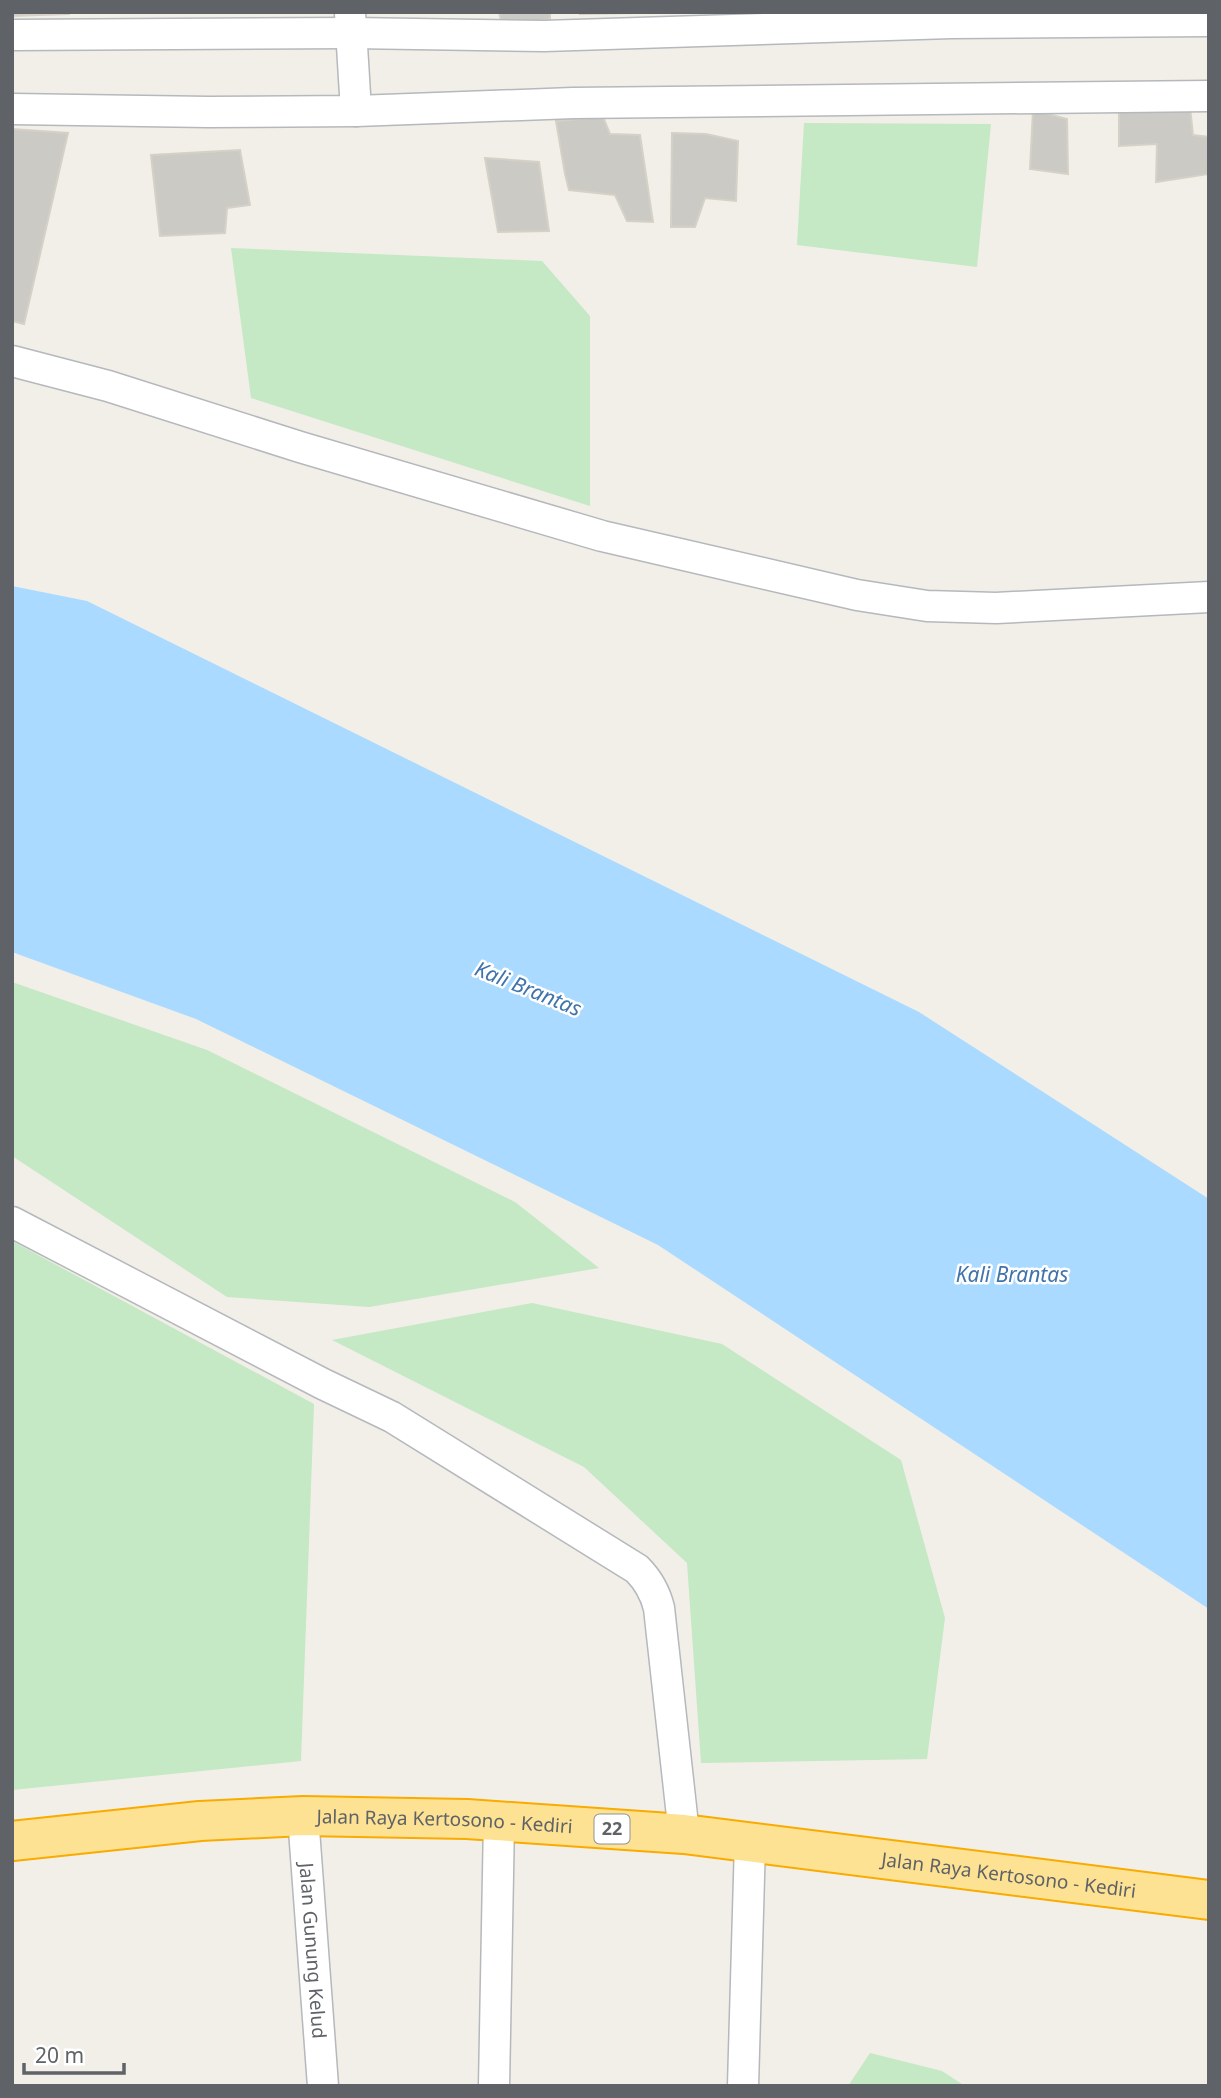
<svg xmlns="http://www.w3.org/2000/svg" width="1221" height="2098" font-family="'Noto Sans',sans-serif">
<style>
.green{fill:#c5e8c5}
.water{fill:#aadaff}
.building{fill:#cccac5;stroke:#d6d1c6;stroke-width:2}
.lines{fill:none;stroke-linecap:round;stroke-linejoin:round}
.street-casing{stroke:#b5b8bc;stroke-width:33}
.highway-casing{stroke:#f9ab00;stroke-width:42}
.street{stroke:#fff;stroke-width:30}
.highway{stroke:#fde293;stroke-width:38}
.labels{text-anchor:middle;stroke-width:5;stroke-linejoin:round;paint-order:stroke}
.shield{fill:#fff;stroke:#8f9295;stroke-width:2}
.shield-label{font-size:18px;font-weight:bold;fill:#5f6368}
.street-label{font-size:19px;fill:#5f6368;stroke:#fff}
.water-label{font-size:21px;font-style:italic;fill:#4174aa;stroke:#fff}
</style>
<rect width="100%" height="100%" fill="#f1efe8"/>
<path class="green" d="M 804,123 L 991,124 L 977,267 L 797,245 Z
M 231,248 L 542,261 L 590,316 L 590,506 L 251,398 Z
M 12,982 L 207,1050 L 515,1202 L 599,1268 L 369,1307 L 227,1297 L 12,1156 Z
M 12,1241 L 314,1404 L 301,1761 L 12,1790 Z
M 532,1303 L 722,1344 L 901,1460 L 945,1618 L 927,1759 L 701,1763 L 687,1563 L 584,1467 L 332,1340 Z
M 870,2053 L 942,2071 L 965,2086 L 848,2086 Z"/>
<path class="water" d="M 12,586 L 87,601 L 919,1012 L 1209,1199 L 1209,1609 L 658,1245 L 196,1019 L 12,952 Z"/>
<path class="building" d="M 12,12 L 70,12 L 69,14 L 12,16 Z
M 499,12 L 550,12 L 550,19 L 502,26 Z
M 580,12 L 688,12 L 580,14 Z
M 1190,107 L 1193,135 L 1209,137 L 1209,174 L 1156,182 L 1157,144 L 1119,146 L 1119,111 Z
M 1033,110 L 1067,119 L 1068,174 L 1030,169 Z
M 603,117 L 610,134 L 640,135 L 653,222 L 627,221 L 615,195 L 569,190 L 565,174 L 556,121 Z
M 12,129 L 68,133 L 24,324 L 12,321 Z
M 672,133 L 706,134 L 738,141 L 736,201 L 705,198 L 695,227 L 671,227 Z
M 240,150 L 250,205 L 227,208 L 225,233 L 160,236 L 151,155 Z
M 485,158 L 539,162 L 549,231 L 498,232 Z"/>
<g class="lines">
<g class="street-casing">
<g id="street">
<path d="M 350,13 L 356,111"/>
<path d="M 12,35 L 352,33 L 544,36 L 951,23 L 1209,21"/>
<path d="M 12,109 L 208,112 L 356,111 L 573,103 L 1209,96"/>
<path d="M 12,361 L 108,386 L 300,447 L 602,536 L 857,595 L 927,606 L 996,608 L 1209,597"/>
<path d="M 12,1222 L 323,1384 L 392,1417 L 637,1569 C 648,1580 655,1592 659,1608 L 684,1834"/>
<path id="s1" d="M 303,1816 L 323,2086"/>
<path d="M 494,2086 L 499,1821"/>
<path d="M 743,2086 L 750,1842"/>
</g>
</g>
<g class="highway-casing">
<g id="highway">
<path id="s2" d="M 12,1841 L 200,1821 L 303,1816 L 467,1819 L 684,1834 L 1209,1900"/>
</g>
</g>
<use href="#street" class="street"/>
<use href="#highway" class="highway"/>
</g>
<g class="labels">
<rect class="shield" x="594.5" y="1814.5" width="35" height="29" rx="5"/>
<g class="shield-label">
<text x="612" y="1835">22</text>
</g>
<g class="street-label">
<text dy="7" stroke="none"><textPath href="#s2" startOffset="434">Jalan Raya Kertosono - Kediri</textPath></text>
<text dy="7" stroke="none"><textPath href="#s2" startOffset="1001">Jalan Raya Kertosono - Kediri</textPath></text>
<text dy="7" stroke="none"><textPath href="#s1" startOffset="135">Jalan Gunung Kelud</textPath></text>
</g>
<g class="water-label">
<text transform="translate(528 989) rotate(22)" y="7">Kali Brantas</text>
<text x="1012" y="1282">Kali Brantas</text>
</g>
</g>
<rect width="1221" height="2098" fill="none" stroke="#5f6368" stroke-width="28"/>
<path d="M24 2063v10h100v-10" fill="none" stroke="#5f6368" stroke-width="3.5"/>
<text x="35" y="2063" font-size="21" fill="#5f6368" stroke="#ffffff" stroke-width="5" paint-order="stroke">20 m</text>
</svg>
